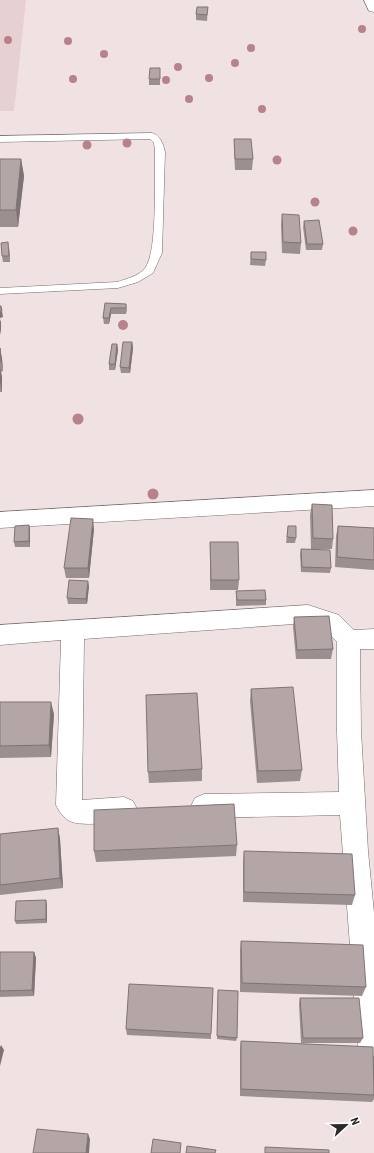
<svg xmlns="http://www.w3.org/2000/svg" width="374" height="1153" font-family="'Roboto Condensed',sans-serif">
<style>
.built{fill:#e6d0d1}
.lines{fill:none;stroke-linecap:round;stroke-linejoin:round}
.lane-casing{stroke:#766a6b;stroke-width:1}
.street-casing{stroke:#766a6b;stroke-width:1}
.lane{fill:#fff;fill-rule:evenodd}
.street{fill:#fff;fill-rule:evenodd}
.tree{fill:#b7828a}
.wall{fill:#9b8f90}
.shaded-wall{fill:#7e7475}
.building{fill:#b4a6a7;stroke:#7e7475}
</style>
<rect width="100%" height="100%" fill="#f0e1e2"/>
<path class="built" d="M 0,0 L 26,0 L 14,111 L 0,111 Z"/>
<g class="lines">
<g class="lane-casing">
<path id="lane" d="M 152,133 C 161,136 163,144 165,152 L 162,253 L 153,273 L 138,282 L 118,288 L 0,294 L 0,288 L 117,282 C 126,279 139,276 145,268 C 158,252 154,176 155,152 L 154,143 L 150,139 L 0,142 L 0,136 Z"/>
</g>
<g class="street-casing">
<path id="street" d="M 364,0 L 374,0 L 374,12 L 369,11 Z
M 374,490 L 374,506 L 0,528 L 0,512 Z
M 308,605 L 339,615 L 354,630 L 374,629 L 374,649 L 360,649 L 361,731 L 368,851 L 374,913 L 374,1078 L 364,1073 L 359,1063 L 340,815 L 204,818 L 195,814 L 191,806 L 195,798 L 204,794 L 339,792 L 337,731 L 337,642 C 328,632 321,626 308,623 L 84,639 L 82,800 L 124,797 L 133,801 L 137,809 L 133,817 C 120,822 79,828 68,820 C 62,816 59,811 56,805 L 61,640 L 0,645 L 0,625 Z"/>
</g>
<use href="#lane" class="lane"/>
<use href="#street" class="street"/>
</g>
<g class="tree">
<circle cx="362" cy="29" r="4"/>
<circle cx="8" cy="40" r="4"/>
<circle cx="68" cy="41" r="4"/>
<circle cx="251" cy="48" r="4"/>
<circle cx="104" cy="54" r="4"/>
<circle cx="235" cy="63" r="4"/>
<circle cx="178" cy="67" r="4"/>
<circle cx="209" cy="78" r="4"/>
<circle cx="73" cy="79" r="4"/>
<circle cx="166" cy="80" r="4"/>
<circle cx="189" cy="99" r="4"/>
<circle cx="262" cy="109" r="4"/>
<circle cx="127" cy="143" r="4.5"/>
<circle cx="87" cy="145" r="4.5"/>
<circle cx="277" cy="160" r="4.5"/>
<circle cx="315" cy="202" r="4.5"/>
<circle cx="353" cy="231" r="4.5"/>
<circle cx="123" cy="325" r="5"/>
<circle cx="78" cy="419" r="5.5"/>
<circle cx="153" cy="494" r="5.5"/>
</g>
<path class="wall" d="M 208,7 L 207,21 L 196,20 L 196,14 Z
M 160,74 L 160,85 L 149,85 L 149,79 Z
M 234,139 L 253,159 L 252,170 L 235,170 L 234,150 Z
M 0,159 L 21,159 L 24,176 L 18,227 L 0,227 Z
M 282,214 L 301,243 L 300,254 L 282,253 L 281,225 Z
M 304,221 L 323,244 L 322,250 L 306,250 L 303,227 Z
M 9,248 L 10,262 L 3,262 L 2,256 Z
M 251,252 L 266,260 L 265,266 L 250,265 Z
M 105,303 L 126,304 L 127,310 L 126,314 L 111,314 L 109,324 L 104,324 L 103,318 Z
M 132,342 L 133,348 L 130,373 L 121,373 L 120,367 Z
M 117,344 L 118,350 L 115,370 L 109,370 L 109,364 Z
M 0,348 L 2,359 L 3,371 L 1,372 L 2,377 L 2,392 L 0,392 Z
M 312,504 L 333,539 L 332,549 L 311,549 L 310,515 Z
M 29,525 L 30,530 L 30,547 L 15,547 L 14,542 Z
M 288,526 L 296,538 L 295,543 L 286,543 Z
M 338,526 L 374,528 L 374,570 L 335,567 L 336,536 Z
M 94,529 L 89,578 L 66,578 L 64,568 Z
M 210,542 L 239,580 L 238,590 L 210,590 Z
M 301,549 L 331,568 L 330,573 L 301,572 L 300,554 Z
M 89,586 L 87,604 L 68,604 L 67,598 Z
M 236,591 L 266,600 L 266,605 L 236,606 Z
M 294,617 L 333,649 L 331,659 L 296,659 L 293,627 Z
M 251,689 L 302,770 L 300,781 L 257,783 L 250,701 Z
M 0,702 L 54,714 L 51,757 L 0,758 Z
M 202,769 L 202,781 L 149,783 L 148,772 Z
M 58,828 L 60,839 L 63,888 L 0,895 L 0,834 Z
M 237,845 L 236,856 L 96,862 L 94,851 Z
M 244,851 L 355,895 L 352,905 L 243,902 L 243,862 Z
M 47,904 L 47,923 L 16,924 L 15,921 Z
M 241,941 L 366,987 L 362,996 L 240,992 L 240,950 Z
M 0,952 L 34,952 L 36,958 L 34,996 L 0,997 Z
M 218,990 L 237,1038 L 236,1041 L 217,1039 Z
M 300,998 L 363,1038 L 360,1043 L 301,1043 L 299,1004 Z
M 126,1029 L 211,1034 L 211,1039 L 127,1035 Z
M 241,1041 L 374,1056 L 374,1099 L 372,1102 L 240,1096 L 240,1048 Z"/>
<path class="shaded-wall" d="M 21,159 L 24,176 L 18,227 L 16,210 Z
M 8,242 L 9,248 L 10,262 L 9,256 Z
M 111,308 L 111,314 L 109,324 L 109,318 Z
M 2,311 L 3,317 L 0,318 L 0,312 Z
M 0,319 L 1,322 L 1,335 L 0,330 Z
M 132,342 L 133,348 L 130,373 L 129,368 Z
M 117,344 L 118,350 L 115,370 L 115,364 Z
M 0,348 L 2,359 L 3,371 L 1,361 Z
M 0,367 L 2,377 L 2,392 L 0,381 Z
M 93,519 L 94,529 L 89,578 L 88,568 Z
M 29,525 L 30,530 L 30,547 L 29,541 Z
M 88,581 L 89,586 L 87,604 L 86,599 Z
M 51,702 L 54,714 L 51,757 L 49,745 Z
M 58,828 L 60,839 L 63,888 L 60,878 Z
M 46,900 L 47,904 L 47,923 L 46,919 Z
M 34,952 L 36,958 L 34,996 L 32,990 Z
M 1,1045 L 4,1050 L 0,1066 L 0,1047 Z
M 88,1134 L 90,1139 L 89,1153 L 86,1153 Z"/>
<path class="building" d="M 197,7 L 208,7 L 207,15 L 196,14 Z
M 150,68 L 160,68 L 160,79 L 149,79 Z
M 234,139 L 251,139 L 253,159 L 235,159 Z
M 0,159 L 21,159 L 16,210 L 0,210 Z
M 282,214 L 299,215 L 301,243 L 283,242 Z
M 319,220 L 323,244 L 307,244 L 304,221 Z
M 8,242 L 9,256 L 2,256 L 1,243 Z
M 251,252 L 266,252 L 266,260 L 251,259 Z
M 105,303 L 126,304 L 126,308 L 111,308 L 109,318 L 103,318 Z
M 0,306 L 1,306 L 2,311 L 0,312 Z
M 123,342 L 132,342 L 129,368 L 120,367 Z
M 112,344 L 117,344 L 115,364 L 109,364 Z
M 0,348 L 1,361 L 0,361 Z
M 312,504 L 332,505 L 333,539 L 313,538 Z
M 71,518 L 93,519 L 88,568 L 64,568 Z
M 29,525 L 29,541 L 14,542 L 15,526 Z
M 288,526 L 296,526 L 296,538 L 287,537 Z
M 338,526 L 374,528 L 374,560 L 337,557 Z
M 210,542 L 238,542 L 239,580 L 211,580 Z
M 301,549 L 330,550 L 331,568 L 302,567 Z
M 69,580 L 88,581 L 86,599 L 67,598 Z
M 265,590 L 266,600 L 237,600 L 236,591 Z
M 329,616 L 333,649 L 297,650 L 294,617 Z
M 293,687 L 302,770 L 258,771 L 251,689 Z
M 197,693 L 202,769 L 148,772 L 146,695 Z
M 0,702 L 51,702 L 49,745 L 0,746 Z
M 234,804 L 237,845 L 94,851 L 94,810 Z
M 58,828 L 60,878 L 0,885 L 0,834 Z
M 244,851 L 352,854 L 355,895 L 244,892 Z
M 46,900 L 46,919 L 15,921 L 16,901 Z
M 241,941 L 363,945 L 366,987 L 242,983 Z
M 0,952 L 34,952 L 32,990 L 0,991 Z
M 129,984 L 213,988 L 211,1034 L 126,1029 Z
M 218,990 L 238,991 L 237,1038 L 217,1036 Z
M 300,998 L 359,998 L 363,1038 L 303,1038 Z
M 241,1041 L 373,1047 L 374,1095 L 241,1089 Z
M 37,1129 L 88,1134 L 86,1153 L 33,1153 Z
M 153,1139 L 181,1143 L 180,1153 L 151,1153 Z
M 187,1146 L 216,1150 L 215,1153 L 186,1153 Z
M 265,1147 L 329,1150 L 329,1153 L 265,1153 Z"/>
<g transform="translate(346 1125) rotate(68)" stroke="#ffffff" stroke-width="3" paint-order="stroke">
<path d="M0-3L7 15L0 10L-7 15Z" fill="#2d2828"/>
<text y="-6" font-size="11" font-weight="bold" text-anchor="middle" fill="#2d2828">N</text>
</g>
</svg>
